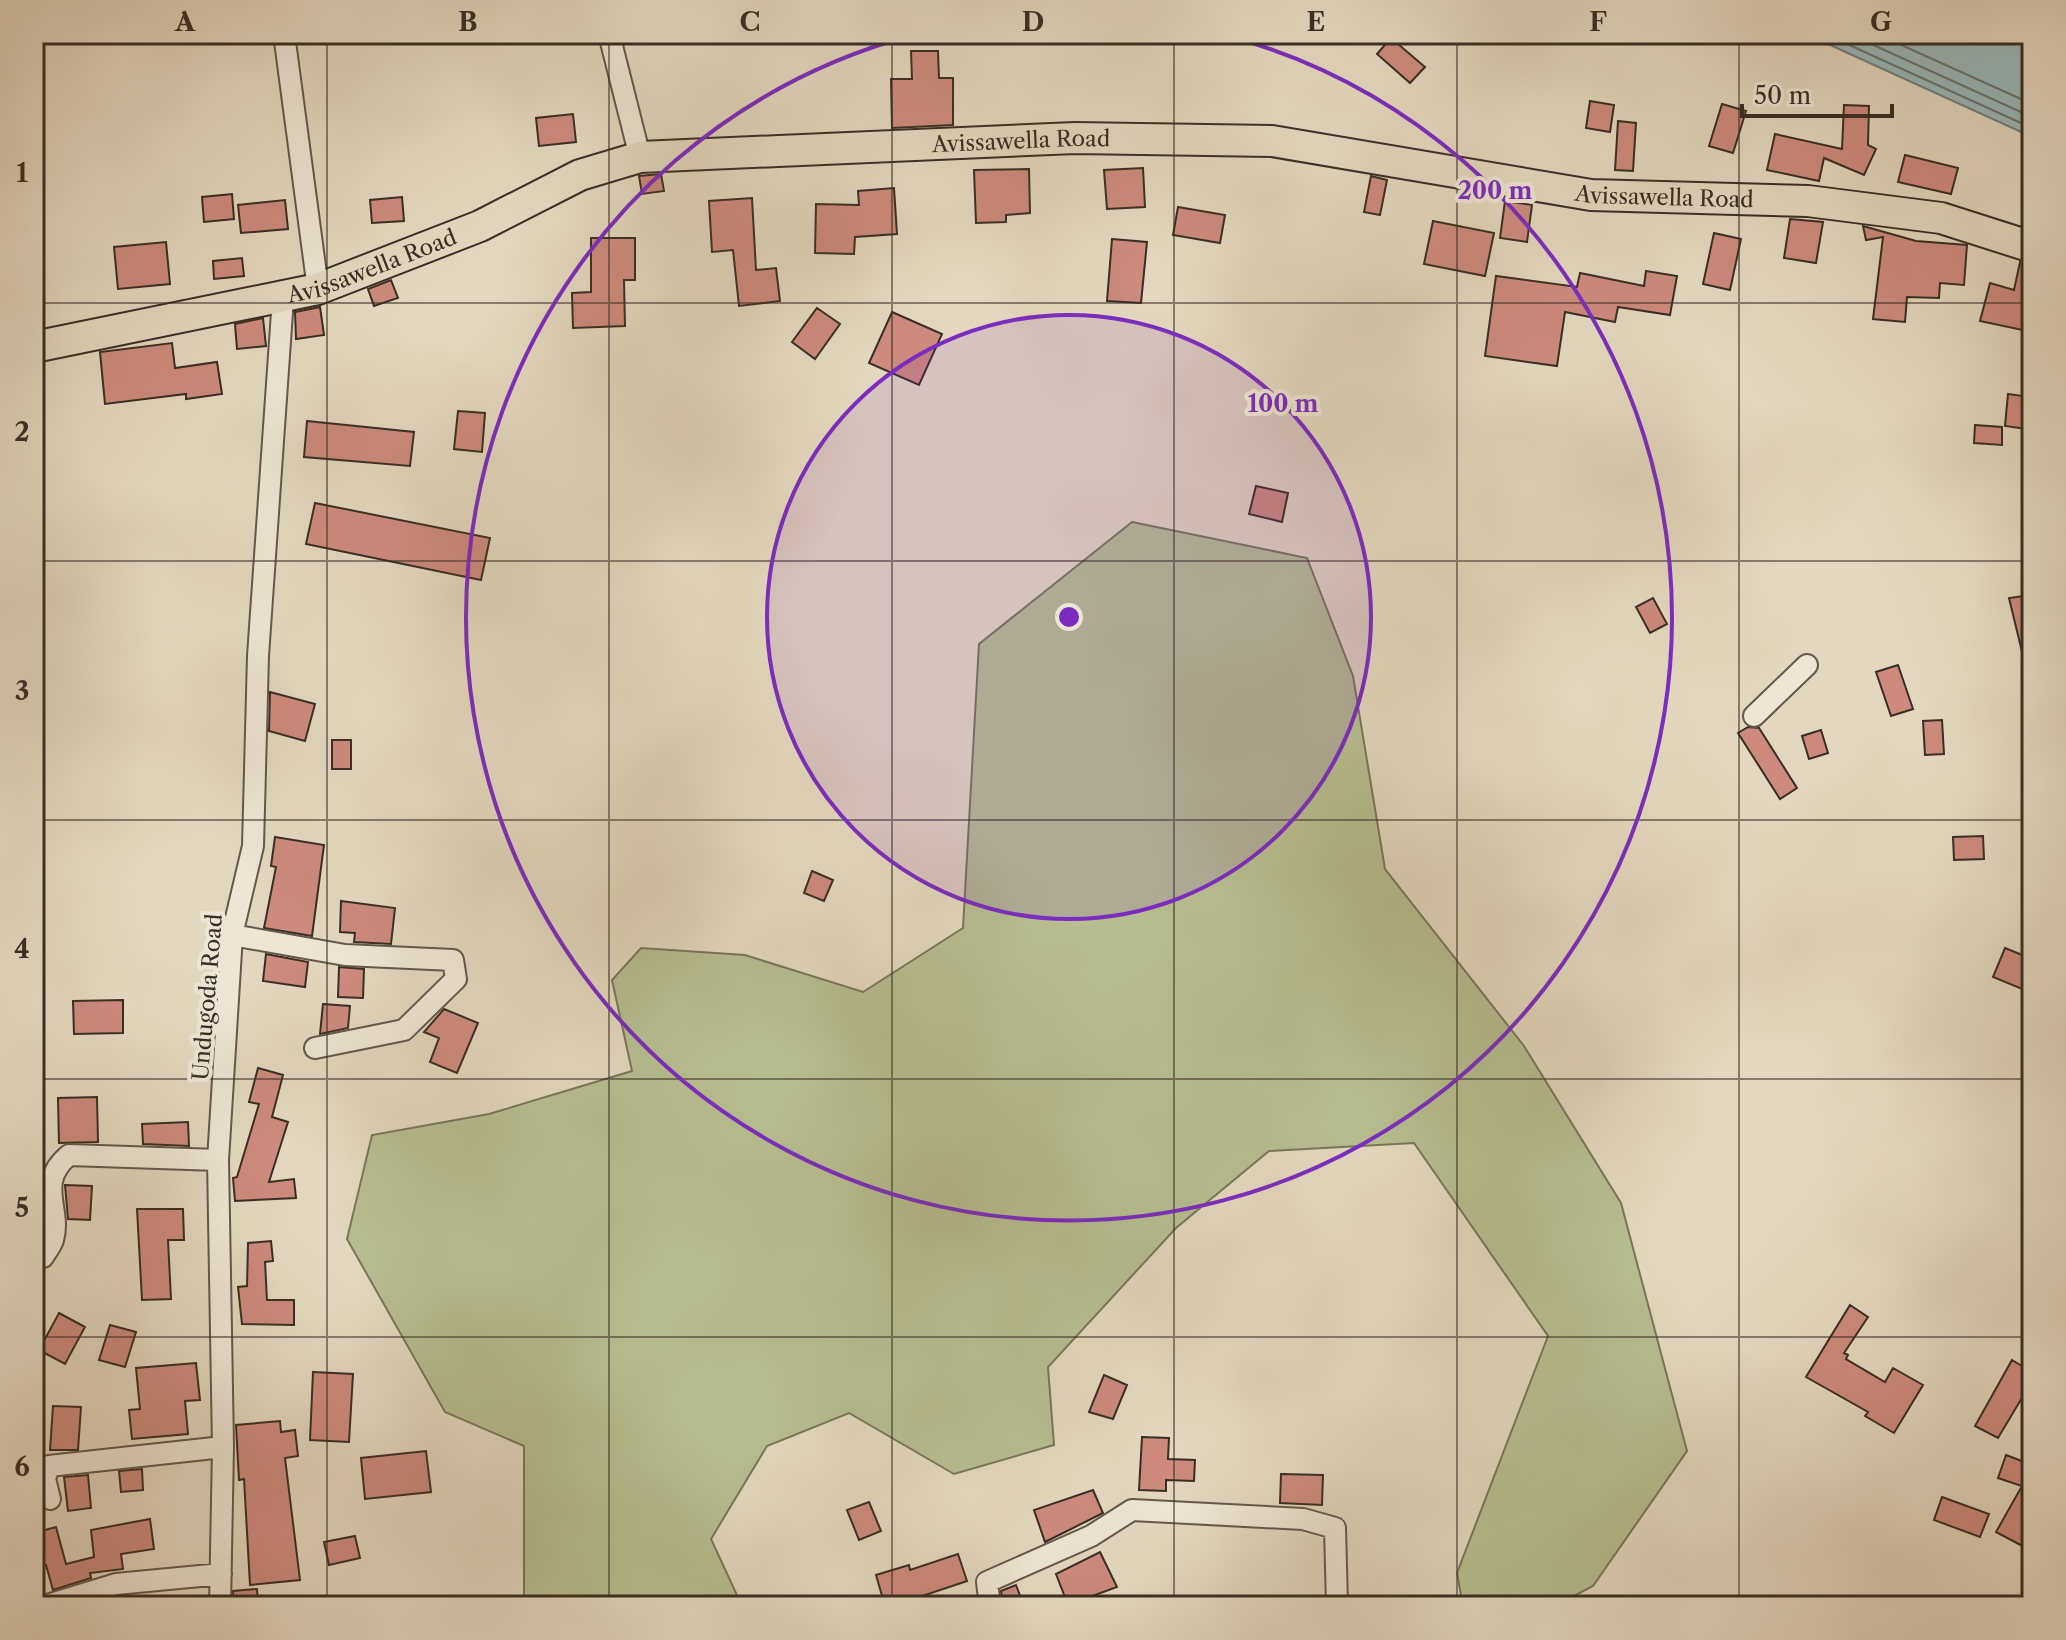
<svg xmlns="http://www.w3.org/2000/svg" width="2066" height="1640" font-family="'Libre Caslon Text',serif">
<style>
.green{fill:#b6be90;stroke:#78765a;stroke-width:2}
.water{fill:#99b8bb;stroke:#73817f;stroke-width:2}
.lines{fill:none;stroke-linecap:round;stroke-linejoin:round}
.shore{stroke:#697370;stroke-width:2}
.building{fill:#cd8a7d;stroke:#392e25;stroke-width:2}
.street-casing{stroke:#64584c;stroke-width:24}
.primary-casing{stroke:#392e25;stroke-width:34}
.street{stroke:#ede6d5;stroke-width:20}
.primary{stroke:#e3d8bf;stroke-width:30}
.grid{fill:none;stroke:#392e25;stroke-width:2;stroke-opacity:0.55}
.ring{fill:none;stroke:#7b2cbf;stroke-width:4}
.labels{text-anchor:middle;stroke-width:8;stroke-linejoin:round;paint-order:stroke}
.street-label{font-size:22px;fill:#392e25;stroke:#ede6d5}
.centre{fill:#7b2cbf;stroke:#ede6d5;stroke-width:4}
.ring-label{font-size:24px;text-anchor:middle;font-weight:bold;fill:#7b2cbf;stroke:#ede6d5;stroke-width:8;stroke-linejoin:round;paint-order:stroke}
.neatline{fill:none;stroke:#392e25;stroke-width:3}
.grid-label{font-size:26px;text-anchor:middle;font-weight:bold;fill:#392e25}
</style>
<rect width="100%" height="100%" fill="#e3d8bf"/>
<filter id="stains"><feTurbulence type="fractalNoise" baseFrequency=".0025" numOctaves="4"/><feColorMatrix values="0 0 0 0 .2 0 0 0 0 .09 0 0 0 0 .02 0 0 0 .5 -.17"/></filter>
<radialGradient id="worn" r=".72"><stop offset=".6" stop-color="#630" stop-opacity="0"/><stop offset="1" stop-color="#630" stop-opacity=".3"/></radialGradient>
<path class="green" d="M 1132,522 L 1307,558 L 1353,676 L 1385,869 L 1524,1046 L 1621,1203 L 1687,1451 L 1593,1586 L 1555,1606 L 1463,1606 L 1457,1573 L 1548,1336 L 1414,1143 L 1269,1151 L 1176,1228 L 1048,1367 L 1054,1445 L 954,1474 L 849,1413 L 767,1446 L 711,1539 L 742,1606 L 524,1606 L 524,1446 L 445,1412 L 347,1239 L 372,1135 L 489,1114 L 632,1071 L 612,980 L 641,948 L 745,955 L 863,992 L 963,928 L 979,644 Z"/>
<path class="water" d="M 1806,34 L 2032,34 L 2032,137 Z"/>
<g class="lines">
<path class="shore" d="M 1825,34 L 2032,128
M 1849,34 L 2032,117
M 1877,34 L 2032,104"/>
</g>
<path class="building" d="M 1391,38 L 1425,67 L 1410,83 L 1377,54 Z
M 911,51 L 938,51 L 939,78 L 953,78 L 953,125 L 892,128 L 891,79 L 912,79 Z
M 1590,101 L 1614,105 L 1610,132 L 1586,128 Z
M 1722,104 L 1746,111 L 1733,153 L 1709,146 Z
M 1844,105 L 1869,106 L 1868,145 L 1876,149 L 1864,175 L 1824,158 L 1819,181 L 1767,170 L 1775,134 L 1842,149 Z
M 573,114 L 576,142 L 539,146 L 536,118 Z
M 1618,121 L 1636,123 L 1633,171 L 1615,170 Z
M 1905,155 L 1958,168 L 1951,194 L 1898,182 Z
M 1143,168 L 1145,207 L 1107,209 L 1104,170 Z
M 1029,169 L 1030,213 L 1006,215 L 1006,222 L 976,223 L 974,170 Z
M 661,174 L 664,191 L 642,194 L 639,176 Z
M 1371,176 L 1387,180 L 1380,215 L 1364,212 Z
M 894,188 L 897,234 L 855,237 L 854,254 L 815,253 L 816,204 L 859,205 L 858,191 Z
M 232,194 L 234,219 L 204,222 L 202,197 Z
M 402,197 L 404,221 L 372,223 L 370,200 Z
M 752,198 L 756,270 L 776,268 L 780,301 L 739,306 L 733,250 L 712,252 L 709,201 Z
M 285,200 L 288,229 L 241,233 L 238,205 Z
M 1505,201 L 1532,205 L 1527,242 L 1500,238 Z
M 1178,207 L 1225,215 L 1220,243 L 1173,235 Z
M 1790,219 L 1823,222 L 1816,263 L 1784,258 Z
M 1433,221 L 1494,233 L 1485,276 L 1424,264 Z
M 1863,226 L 1916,241 L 1967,245 L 1964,285 L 1940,283 L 1939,298 L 1907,297 L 1905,322 L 1873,319 L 1883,237 L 1866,240 Z
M 1714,233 L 1741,239 L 1730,290 L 1703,284 Z
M 591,238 L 635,238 L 635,280 L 624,280 L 625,326 L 573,328 L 572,293 L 591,292 Z
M 1112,239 L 1147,242 L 1141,303 L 1107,301 Z
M 166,242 L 170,284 L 118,289 L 114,247 Z
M 242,258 L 244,276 L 214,279 L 213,261 Z
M 2020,262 L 2032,264 L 2032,332 L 1980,321 L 1990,283 L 2014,290 Z
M 1646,271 L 1677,276 L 1670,315 L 1618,307 L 1615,322 L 1565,312 L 1557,366 L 1485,356 L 1496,276 L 1577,287 L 1580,273 L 1644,286 Z
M 391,280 L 398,298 L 374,306 L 368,289 Z
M 320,307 L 324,335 L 296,339 L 295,312 Z
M 817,308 L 840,324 L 815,359 L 792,342 Z
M 892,312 L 942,334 L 919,385 L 869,363 Z
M 263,318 L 266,346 L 237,349 L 235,324 Z
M 172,343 L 175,368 L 217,362 L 222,394 L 186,399 L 186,394 L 105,404 L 100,352 Z
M 2008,394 L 2031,397 L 2027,429 L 2005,426 Z
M 458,411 L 485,413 L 482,452 L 454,449 Z
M 307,421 L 414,432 L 410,466 L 304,457 Z
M 1975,425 L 2002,427 L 2002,445 L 1974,443 Z
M 1256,486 L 1288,493 L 1282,522 L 1249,514 Z
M 315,503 L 490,538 L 481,580 L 306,544 Z
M 2032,595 L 2032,667 L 2026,668 L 2009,598 Z
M 1653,598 L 1667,624 L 1650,633 L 1636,607 Z
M 1898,665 L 1913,709 L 1891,716 L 1876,672 Z
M 270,692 L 315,704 L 305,741 L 269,731 Z
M 1942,720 L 1944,754 L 1925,755 L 1923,721 Z
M 1748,727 L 1759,728 L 1797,788 L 1780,799 L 1738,733 Z
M 1821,730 L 1828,753 L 1809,759 L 1802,736 Z
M 332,740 L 351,740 L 351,769 L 332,769 Z
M 1983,836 L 1984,859 L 1954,860 L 1953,837 Z
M 275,837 L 324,845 L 312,936 L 264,928 L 276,867 L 271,866 Z
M 812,871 L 833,880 L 824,901 L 804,893 Z
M 341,901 L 395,908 L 391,944 L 354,942 L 355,933 L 340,932 Z
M 2005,948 L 2032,959 L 2032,978 L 2027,991 L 1993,977 Z
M 266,954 L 308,962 L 305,987 L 263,981 Z
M 339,967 L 364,969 L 363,998 L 338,997 Z
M 123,1000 L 123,1033 L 74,1034 L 73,1001 Z
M 323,1004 L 350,1006 L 348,1028 L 320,1034 Z
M 444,1009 L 478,1023 L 457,1073 L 430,1062 L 439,1038 L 424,1032 Z
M 258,1068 L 283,1075 L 272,1117 L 288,1122 L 269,1182 L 294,1179 L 296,1198 L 235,1201 L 233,1178 L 237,1177 L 259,1104 L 249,1102 Z
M 97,1097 L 98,1142 L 59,1143 L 58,1098 Z
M 188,1122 L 189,1146 L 143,1144 L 142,1124 Z
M 65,1185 L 92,1186 L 90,1220 L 68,1219 Z
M 137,1209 L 183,1209 L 184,1240 L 168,1240 L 171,1299 L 142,1300 Z
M 271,1241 L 273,1261 L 265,1262 L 267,1300 L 294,1300 L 294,1325 L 242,1324 L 238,1287 L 247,1286 L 248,1243 Z
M 1850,1305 L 1868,1317 L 1844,1353 L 1848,1355 L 1846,1359 L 1885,1382 L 1893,1368 L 1923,1385 L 1894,1433 L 1865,1416 L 1868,1412 L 1806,1377 Z
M 59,1313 L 85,1327 L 65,1364 L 39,1350 Z
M 110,1325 L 136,1332 L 125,1367 L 99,1360 Z
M 2012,1360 L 2032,1372 L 2032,1381 L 1998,1438 L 1975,1426 Z
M 196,1363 L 200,1400 L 185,1401 L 188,1434 L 132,1439 L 129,1410 L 140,1409 L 136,1368 Z
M 313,1372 L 353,1374 L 349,1442 L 310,1440 Z
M 1104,1375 L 1127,1385 L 1113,1419 L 1089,1412 Z
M 53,1406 L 81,1407 L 78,1450 L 50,1450 Z
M 280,1421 L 281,1432 L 295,1430 L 298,1456 L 285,1458 L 300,1580 L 250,1585 L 244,1479 L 239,1480 L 236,1425 Z
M 1142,1437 L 1169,1438 L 1168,1459 L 1195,1460 L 1194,1481 L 1166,1480 L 1166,1491 L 1139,1490 Z
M 426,1451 L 431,1492 L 365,1499 L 361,1458 Z
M 2006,1455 L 2032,1465 L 2032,1551 L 1996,1532 L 2022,1486 L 1998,1478 Z
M 142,1469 L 143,1490 L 121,1492 L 119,1471 Z
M 1281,1474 L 1323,1475 L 1322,1505 L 1280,1503 Z
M 88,1475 L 91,1508 L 68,1511 L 64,1477 Z
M 1093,1490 L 1103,1513 L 1045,1542 L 1034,1510 Z
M 1942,1497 L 1989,1514 L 1980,1537 L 1934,1520 Z
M 869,1502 L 881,1531 L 859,1540 L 847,1510 Z
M 150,1519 L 154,1549 L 121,1554 L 123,1569 L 90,1573 L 91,1578 L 53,1590 L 46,1565 L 34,1569 L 34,1533 L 56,1527 L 66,1564 L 94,1557 L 91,1530 Z
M 355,1536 L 360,1558 L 329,1565 L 324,1542 Z
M 1100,1552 L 1117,1587 L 1068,1605 L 1056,1574 Z
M 958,1554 L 967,1581 L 919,1597 L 921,1602 L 908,1606 L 885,1606 L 876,1575 L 909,1565 L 910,1570 Z
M 1016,1585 L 1024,1606 L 1003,1606 L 1001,1591 Z
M 257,1589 L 258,1606 L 234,1606 L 233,1591 Z"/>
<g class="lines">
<g class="street-casing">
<path id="street" d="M 284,34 L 318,289
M 609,34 L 640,157
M 1754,716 L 1807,665
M 232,935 L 345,955 L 453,960 L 456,979 L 404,1030 L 315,1048
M 43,1257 C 46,1252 51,1246 53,1240 C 62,1209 35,1183 69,1155 L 218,1160
M 50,1499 L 45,1479 L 49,1466 L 223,1447
M 44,1606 L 116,1584 L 221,1574
M 220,1606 L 223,1447 L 218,1160 L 232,935 L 253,846 L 258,656 L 283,298
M 990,1606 L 987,1582 L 1091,1536 L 1132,1510 L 1303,1519 L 1335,1528 L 1337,1606"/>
</g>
<g class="primary-casing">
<g id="primary">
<path id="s1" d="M 34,347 L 318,289 L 480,226 L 580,175 L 640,157 L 1075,138 L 1272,141 L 1591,195 L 1808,201 L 1941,218 L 2032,247"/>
</g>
</g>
<use href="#street" class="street"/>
<use href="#primary" class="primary"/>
</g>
<path class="grid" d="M 327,34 L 327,1606M 609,34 L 609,1606M 892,34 L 892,1606M 1174,34 L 1174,1606M 1457,34 L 1457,1606M 1739,34 L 1739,1606M 34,303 L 2032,303M 34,561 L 2032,561M 34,820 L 2032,820M 34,1079 L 2032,1079M 34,1337 L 2032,1337"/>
<circle cx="1069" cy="617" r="302" fill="#7b2cbf" fill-opacity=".12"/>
<g class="ring">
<circle cx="1069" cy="617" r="302"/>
<path d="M1225 35A603 603 0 1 1 913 35"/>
</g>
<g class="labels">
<g class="street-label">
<text dy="8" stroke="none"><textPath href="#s1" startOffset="1020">Avissawella Road</textPath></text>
<text dy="8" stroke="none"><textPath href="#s1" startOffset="1668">Avissawella Road</textPath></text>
<text dy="8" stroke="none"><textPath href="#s1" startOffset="348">Avissawella Road</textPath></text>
<text transform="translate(207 997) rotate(-85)" y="8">Undugoda Road</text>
</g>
</g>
<circle cx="1069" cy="617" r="12" class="centre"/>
<g class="ring-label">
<text x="1495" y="199">200 m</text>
<text x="1283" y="412">100 m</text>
</g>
<rect width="2066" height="1640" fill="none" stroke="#e3d8bf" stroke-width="88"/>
<path d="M1742 104v12h150v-12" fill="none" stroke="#392e25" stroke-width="4"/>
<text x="1754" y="104" font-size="24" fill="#392e25" stroke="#ede6d5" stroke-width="6" paint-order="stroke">50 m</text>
<rect x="44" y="44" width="1978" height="1552" class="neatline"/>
<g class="grid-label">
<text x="185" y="31">A</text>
<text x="468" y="31">B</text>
<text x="750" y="31">C</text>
<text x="1033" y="31">D</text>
<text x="1316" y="31">E</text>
<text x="1598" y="31">F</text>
<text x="1881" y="31">G</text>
<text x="22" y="182">1</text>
<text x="22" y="441">2</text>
<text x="22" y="700">3</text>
<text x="22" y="958">4</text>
<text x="22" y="1217">5</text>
<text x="22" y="1476">6</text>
</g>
<rect width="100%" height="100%" filter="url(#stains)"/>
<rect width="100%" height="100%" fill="url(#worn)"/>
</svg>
